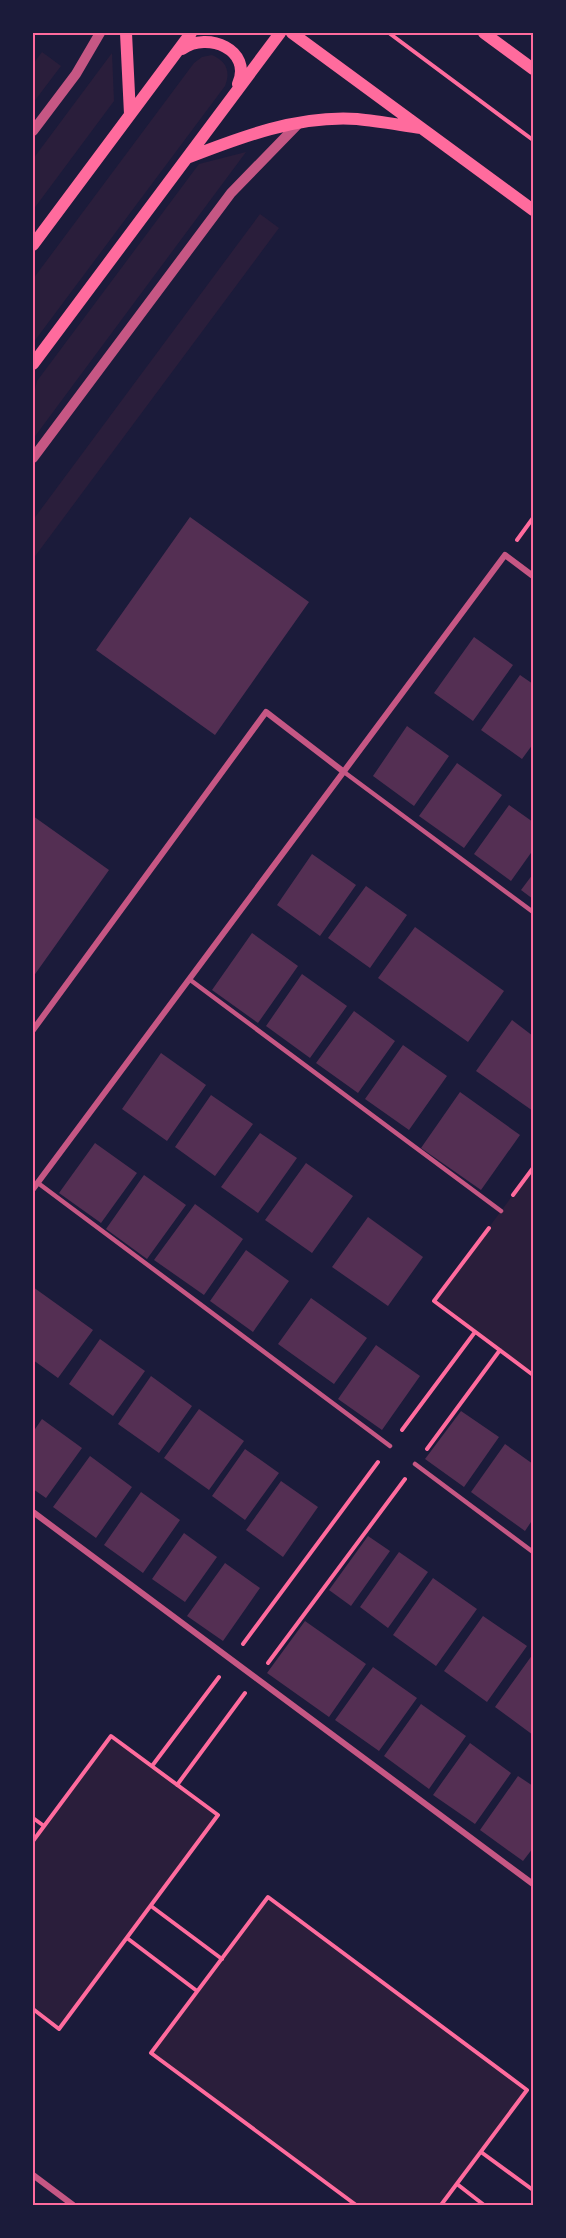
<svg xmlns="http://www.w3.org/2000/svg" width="566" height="2238" font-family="'Golos Text',sans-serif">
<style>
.green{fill:#2a1e3b}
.building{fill:#542f53}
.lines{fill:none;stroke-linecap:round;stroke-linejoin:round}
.path{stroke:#ff6b9d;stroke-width:4}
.service{stroke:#c65784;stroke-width:4.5}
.minor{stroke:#c65784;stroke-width:6}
.tertiary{stroke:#c65784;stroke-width:10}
.secondary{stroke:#ff6b9d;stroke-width:12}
.neatline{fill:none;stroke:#ff6b9d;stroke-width:2}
</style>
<rect width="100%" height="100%" fill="#1b1b3a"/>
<path class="green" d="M 42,52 L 61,66 L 33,103 L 33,64 Z
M 112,53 L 114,101 L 33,210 L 33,159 Z
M 212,55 C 226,61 231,71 225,86 L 33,343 L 33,279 L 194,63 L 202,57 Z
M 246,152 L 33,439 L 33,398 L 37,381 L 199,164 Z
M 260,214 L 279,228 L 33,559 L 33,520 Z
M 533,1168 L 533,1375 L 434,1301 Z
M 111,1736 L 218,1815 L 59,2029 L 33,2009 L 33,1841 Z
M 268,1897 L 527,2090 L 441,2205 L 356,2205 L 151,2053 Z"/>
<path class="building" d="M 190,517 L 309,602 L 215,735 L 96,650 Z
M 474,637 L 513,665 L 473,721 L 434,693 Z
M 520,675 L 533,684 L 533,744 L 522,759 L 481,730 Z
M 407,726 L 449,756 L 414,806 L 373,776 Z
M 457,763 L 502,795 L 464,848 L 419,816 Z
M 509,805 L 533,822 L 533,850 L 511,881 L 474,854 Z
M 33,816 L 109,870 L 33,977 Z
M 312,854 L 356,885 L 320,936 L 277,905 Z
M 533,874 L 533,899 L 521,890 Z
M 366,886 L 407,915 L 370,968 L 328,938 Z
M 415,927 L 504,991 L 468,1042 L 378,978 Z
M 252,933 L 298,966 L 258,1023 L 212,990 Z
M 302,974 L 347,1006 L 310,1058 L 266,1026 Z
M 354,1011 L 395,1041 L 358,1093 L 316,1063 Z
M 512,1020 L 533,1036 L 533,1111 L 476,1071 Z
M 403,1045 L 447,1076 L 409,1130 L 365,1099 Z
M 161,1053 L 206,1085 L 167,1141 L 122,1109 Z
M 460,1092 L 520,1135 L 481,1190 L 421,1148 Z
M 211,1095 L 253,1124 L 215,1176 L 175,1147 Z
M 260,1133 L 297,1158 L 258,1213 L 221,1187 Z
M 95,1143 L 137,1173 L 101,1223 L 59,1193 Z
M 306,1163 L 353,1196 L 312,1253 L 265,1220 Z
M 144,1175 L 186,1205 L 147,1259 L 106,1229 Z
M 195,1204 L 243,1239 L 204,1295 L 154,1260 Z
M 368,1217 L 423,1257 L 388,1306 L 332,1267 Z
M 246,1250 L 289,1281 L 253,1332 L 210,1301 Z
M 33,1287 L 93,1330 L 58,1378 L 33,1360 Z
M 311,1298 L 367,1338 L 334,1384 L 278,1344 Z
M 100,1339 L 145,1371 L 113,1416 L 69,1384 Z
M 376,1345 L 420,1376 L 382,1430 L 338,1399 Z
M 151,1376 L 192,1406 L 159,1453 L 118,1424 Z
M 199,1409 L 244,1441 L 209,1490 L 164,1458 Z
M 461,1411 L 499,1437 L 464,1487 L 425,1459 Z
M 42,1419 L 82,1448 L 46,1498 L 33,1489 L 33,1432 Z
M 505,1444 L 533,1464 L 533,1519 L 525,1531 L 471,1492 Z
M 245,1449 L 279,1473 L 245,1520 L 212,1496 Z
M 90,1456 L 132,1487 L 96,1538 L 53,1507 Z
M 281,1481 L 318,1507 L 283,1557 L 246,1530 Z
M 141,1492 L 180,1520 L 143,1573 L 104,1545 Z
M 184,1533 L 217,1557 L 185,1602 L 152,1579 Z
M 368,1536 L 390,1551 L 351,1606 L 329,1590 Z
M 399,1552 L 428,1572 L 388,1628 L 360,1607 Z
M 225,1563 L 260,1588 L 223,1641 L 187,1616 Z
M 433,1578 L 477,1609 L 436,1666 L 393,1635 Z
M 483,1616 L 527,1646 L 487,1702 L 444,1671 Z
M 305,1621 L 366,1664 L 329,1717 L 267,1673 Z
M 533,1654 L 533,1735 L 495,1707 Z
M 373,1667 L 417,1698 L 379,1751 L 335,1720 Z
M 421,1704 L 466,1736 L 429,1789 L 384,1756 Z
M 470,1743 L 511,1773 L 475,1824 L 433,1795 Z
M 518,1776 L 533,1786 L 533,1848 L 523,1861 L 480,1830 Z"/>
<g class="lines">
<path class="path" d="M 389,33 L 533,140
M 517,540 L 533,518
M 513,1195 L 533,1168
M 489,1228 L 434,1301 L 533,1375
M 402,1430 L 475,1332
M 427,1449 L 500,1350
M 243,1644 L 378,1462
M 268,1663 L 405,1479
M 152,1766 L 219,1677
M 177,1785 L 245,1693
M 33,1818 L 44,1826
M 33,1841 L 111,1736 L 218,1815 L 59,2029 L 33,2009
M 151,1906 L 222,1959
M 127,1938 L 197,1991
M 481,2152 L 533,2190
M 457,2184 L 484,2205
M 356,2205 L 151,2053 L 268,1897 L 527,2090 L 441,2205"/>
<path class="service" d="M 344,772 L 533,912
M 189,979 L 501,1211
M 38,1183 L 390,1446
M 415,1464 L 533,1552"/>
<path class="minor" d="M 33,1030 L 266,712 L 344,772
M 33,1189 L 505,555 L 533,576
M 33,1512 L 533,1884
M 33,2175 L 73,2205"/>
<path class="tertiary" d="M 33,131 L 76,74 L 100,33
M 33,458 L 231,193 L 300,122"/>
<path class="secondary" d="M 126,33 L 130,114
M 292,33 L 533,210
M 484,33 L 533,69
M 182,49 C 208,31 253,50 238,84
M 187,158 C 241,137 298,115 357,119 C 378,121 400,125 421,128
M 33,245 L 191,33
M 33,364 L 280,33"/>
</g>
<rect width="566" height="2238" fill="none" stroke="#1b1b3a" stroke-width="69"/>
<rect x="34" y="34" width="498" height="2170" class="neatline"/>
</svg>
